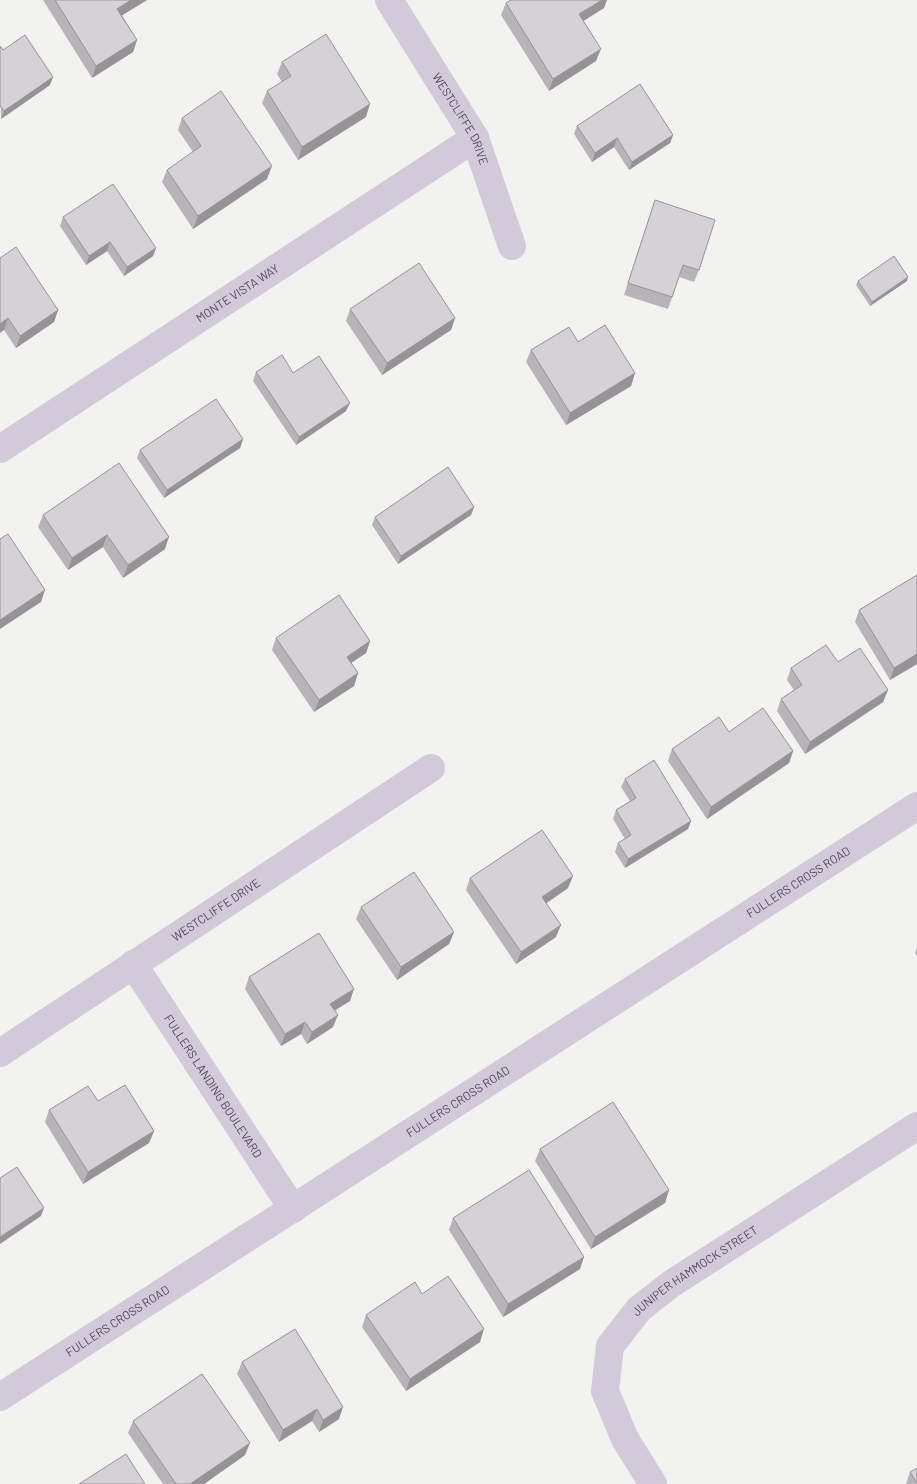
<svg xmlns="http://www.w3.org/2000/svg" width="917" height="1484" font-family="Barlow,sans-serif">
<style>
.lines{fill:none;stroke-linecap:round;stroke-linejoin:round}
.minor{stroke:#d3cad9;stroke-width:28}
.wall{fill:#b8b3b9}
.shaded-wall{fill:#969296}
.building{fill:#d6d0d7;stroke:#969296}
.labels{text-anchor:middle;stroke-width:5;stroke-linejoin:round;paint-order:stroke}
.street-label{font-size:12px;fill:#55495d;stroke:#fff}
</style>
<rect width="100%" height="100%" fill="#f2f2f0"/>
<g class="lines">
<g class="minor">
<path id="s1" d="M 389,0 L 475,138 L 512,246"/>
<path id="s2" d="M 0,449 L 475,138"/>
<path id="s3" d="M 133,964 L 293,1209"/>
<path id="s4" d="M 0,1053 L 431,768"/>
<path id="s5" d="M 0,1397 L 917,806"/>
<path id="s6" d="M 653,1484 L 625,1439 L 605,1391 L 610,1346 L 639,1309 L 671,1284 L 917,1126"/>
</g>
</g>
<path class="wall" d="M 43,0 L 147,0 L 122,15 L 137,40 L 133,52 L 92,78 Z
M 506,3 L 604,8 L 583,21 L 596,61 L 549,91 L 501,15 Z
M 0,46 L 3,50 L 50,85 L 1,119 Z
M 282,62 L 366,117 L 298,160 L 262,103 L 267,91 L 282,82 L 277,74 Z
M 182,118 L 267,179 L 193,229 L 162,182 L 167,170 L 193,152 L 178,130 Z
M 577,126 L 673,135 L 670,143 L 629,170 L 614,147 L 592,162 L 574,134 Z
M 651,212 L 699,270 L 694,282 L 679,277 L 668,309 L 624,295 Z
M 63,217 L 156,248 L 153,256 L 124,276 L 107,251 L 86,265 L 60,226 Z
M 0,258 L 58,310 L 54,322 L 16,348 L 4,330 Z
M 858,281 L 907,281 L 870,306 L 856,285 Z
M 350,309 L 455,318 L 451,330 L 382,375 L 346,321 Z
M 578,342 L 635,373 L 631,386 L 566,425 L 526,362 L 531,350 Z
M 256,372 L 293,373 L 346,411 L 296,445 L 253,381 Z
M 243,439 L 240,448 L 164,498 L 137,458 L 140,450 Z
M 474,507 L 471,515 L 398,564 L 372,525 L 375,517 Z
M 43,515 L 165,549 L 123,578 L 103,547 L 68,570 L 38,527 Z
M 917,575 L 917,664 L 890,680 L 855,622 L 859,610 Z
M 276,638 L 370,641 L 366,653 L 351,663 L 358,673 L 354,686 L 314,712 L 272,650 Z
M 838,662 L 888,690 L 883,702 L 805,754 L 777,711 L 781,699 L 794,690 L 787,680 L 791,668 Z
M 729,732 L 793,751 L 789,763 L 707,819 L 668,761 L 672,749 Z
M 625,779 L 691,821 L 688,829 L 625,868 L 615,852 L 618,843 L 625,839 L 613,819 L 616,810 L 630,801 L 621,787 Z
M 470,878 L 568,888 L 546,903 L 556,937 L 516,964 L 466,890 Z
M 361,907 L 454,932 L 449,944 L 397,980 L 356,919 Z
M 917,947 L 917,956 L 915,953 Z
M 249,977 L 350,1001 L 335,1010 L 333,1027 L 307,1044 L 301,1034 L 281,1046 L 245,989 Z
M 98,1101 L 154,1131 L 149,1143 L 83,1184 L 45,1122 L 49,1110 Z
M 540,1149 L 669,1190 L 665,1203 L 591,1249 L 535,1161 Z
M 453,1218 L 580,1269 L 503,1317 L 449,1230 Z
M 422,1294 L 480,1342 L 406,1391 L 362,1327 L 366,1315 Z
M 242,1362 L 339,1419 L 319,1432 L 312,1421 L 279,1442 L 237,1374 Z
M 133,1421 L 245,1455 L 204,1484 L 163,1484 L 128,1433 Z
M 910,1472 L 917,1484 L 906,1484 Z"/>
<path class="shaded-wall" d="M 131,0 L 147,0 L 113,21 L 117,9 Z
M 602,0 L 607,0 L 604,8 L 574,27 L 579,14 Z
M 137,40 L 133,52 L 92,78 L 96,66 Z
M 601,49 L 596,61 L 549,91 L 553,79 Z
M 53,77 L 50,85 L 1,119 L 4,111 Z
M 370,104 L 366,117 L 298,160 L 302,147 Z
M 673,135 L 670,143 L 629,170 L 632,162 Z
M 617,138 L 614,147 L 592,162 L 595,153 Z
M 272,166 L 267,179 L 193,229 L 198,216 Z
M 110,242 L 107,251 L 86,265 L 89,256 Z
M 156,248 L 153,256 L 124,276 L 127,267 Z
M 908,277 L 907,281 L 870,306 L 872,302 Z
M 58,310 L 54,322 L 16,348 L 20,336 Z
M 8,318 L 4,330 L 0,333 L 0,324 Z
M 455,318 L 451,330 L 382,375 L 387,363 Z
M 635,373 L 631,386 L 566,425 L 570,413 Z
M 350,403 L 346,411 L 296,445 L 299,437 Z
M 243,439 L 240,448 L 164,498 L 167,490 Z
M 474,507 L 471,515 L 398,564 L 401,556 Z
M 107,535 L 103,547 L 68,570 L 72,558 Z
M 169,537 L 165,549 L 123,578 L 128,565 Z
M 45,590 L 41,602 L 0,629 L 0,620 Z
M 370,641 L 366,653 L 342,669 L 347,657 Z
M 917,654 L 917,664 L 890,680 L 894,668 Z
M 358,673 L 354,686 L 314,712 L 319,700 Z
M 888,690 L 883,702 L 805,754 L 810,742 Z
M 793,751 L 789,763 L 707,819 L 711,807 Z
M 691,821 L 688,829 L 625,868 L 628,859 Z
M 573,876 L 568,888 L 538,909 L 542,897 Z
M 561,925 L 556,937 L 516,964 L 521,952 Z
M 454,932 L 449,944 L 397,980 L 401,967 Z
M 354,989 L 350,1001 L 326,1016 L 330,1004 Z
M 338,1015 L 333,1027 L 307,1044 L 312,1032 Z
M 305,1022 L 301,1034 L 281,1046 L 285,1034 Z
M 154,1131 L 149,1143 L 83,1184 L 88,1172 Z
M 669,1190 L 665,1203 L 591,1249 L 595,1237 Z
M 44,1208 L 41,1216 L 0,1244 L 0,1237 Z
M 584,1257 L 580,1269 L 503,1317 L 508,1304 Z
M 484,1329 L 480,1342 L 406,1391 L 410,1379 Z
M 343,1407 L 339,1419 L 319,1432 L 323,1420 Z
M 317,1409 L 312,1421 L 279,1442 L 283,1430 Z
M 250,1443 L 245,1455 L 204,1484 L 190,1484 Z"/>
<path class="building" d="M 55,0 L 131,0 L 117,9 L 137,40 L 96,66 Z
M 511,0 L 602,0 L 579,14 L 601,49 L 553,79 L 506,3 Z
M 326,34 L 370,104 L 302,147 L 267,91 L 291,76 L 282,62 Z
M 25,35 L 53,77 L 4,111 L 0,106 L 0,46 L 3,50 Z
M 640,84 L 673,135 L 632,162 L 617,138 L 595,153 L 577,126 Z
M 221,91 L 272,166 L 198,216 L 167,170 L 201,146 L 182,118 Z
M 113,184 L 156,248 L 127,267 L 110,242 L 89,256 L 63,217 Z
M 655,200 L 715,220 L 699,270 L 683,265 L 672,297 L 628,283 Z
M 16,247 L 58,310 L 20,336 L 8,318 L 0,324 L 0,258 Z
M 894,256 L 908,277 L 872,302 L 858,281 Z
M 419,263 L 455,318 L 387,363 L 350,309 Z
M 605,325 L 635,373 L 570,413 L 531,350 L 569,327 L 578,342 Z
M 282,355 L 293,373 L 319,356 L 350,403 L 299,437 L 256,372 Z
M 216,399 L 243,439 L 167,490 L 140,450 Z
M 119,463 L 169,537 L 128,565 L 107,535 L 72,558 L 43,515 Z
M 448,467 L 474,507 L 401,556 L 375,517 Z
M 8,534 L 45,590 L 0,620 L 0,539 Z
M 917,575 L 917,654 L 894,668 L 859,610 Z
M 339,595 L 370,641 L 347,657 L 358,673 L 319,700 L 276,638 Z
M 826,645 L 838,662 L 860,648 L 888,690 L 810,742 L 781,699 L 802,685 L 791,668 Z
M 763,708 L 793,751 L 711,807 L 672,749 L 719,717 L 729,732 Z
M 654,760 L 691,821 L 628,859 L 618,843 L 631,835 L 616,810 L 636,798 L 625,779 Z
M 542,830 L 573,876 L 542,897 L 561,925 L 521,952 L 470,878 Z
M 414,872 L 454,932 L 401,967 L 361,907 Z
M 319,933 L 354,989 L 330,1004 L 338,1015 L 312,1032 L 305,1022 L 285,1034 L 249,977 Z
M 125,1085 L 154,1131 L 88,1172 L 49,1110 L 88,1086 L 98,1101 Z
M 613,1102 L 669,1190 L 595,1237 L 540,1149 Z
M 17,1167 L 44,1208 L 0,1237 L 0,1178 Z
M 529,1170 L 584,1257 L 508,1304 L 453,1218 Z
M 448,1276 L 484,1329 L 410,1379 L 366,1315 L 415,1282 L 422,1294 Z
M 295,1329 L 343,1407 L 323,1420 L 317,1409 L 283,1430 L 242,1362 Z
M 202,1374 L 250,1443 L 190,1484 L 176,1484 L 133,1421 Z
M 126,1454 L 145,1484 L 79,1484 Z
M 917,1468 L 917,1483 L 910,1472 Z"/>
<g class="labels">
<g class="street-label">
<text dy="4" stroke="none"><textPath href="#s1" startOffset="139">WESTCLIFFE DRIVE</textPath></text>
<text dy="4" stroke="none"><textPath href="#s2" startOffset="284">MONTE VISTA WAY</textPath></text>
<text dy="4" stroke="none"><textPath href="#s5" startOffset="950">FULLERS CROSS ROAD</textPath></text>
<text dy="4" stroke="none"><textPath href="#s4" startOffset="259">WESTCLIFFE DRIVE</textPath></text>
<text dy="4" stroke="none"><textPath href="#s3" startOffset="146">FULLERS LANDING BOULEVARD</textPath></text>
<text dy="4" stroke="none"><textPath href="#s5" startOffset="545">FULLERS CROSS ROAD</textPath></text>
<text dy="4" stroke="none"><textPath href="#s6" startOffset="265">JUNIPER HAMMOCK STREET</textPath></text>
<text dy="4" stroke="none"><textPath href="#s5" startOffset="140">FULLERS CROSS ROAD</textPath></text>
</g>
</g>
</svg>
